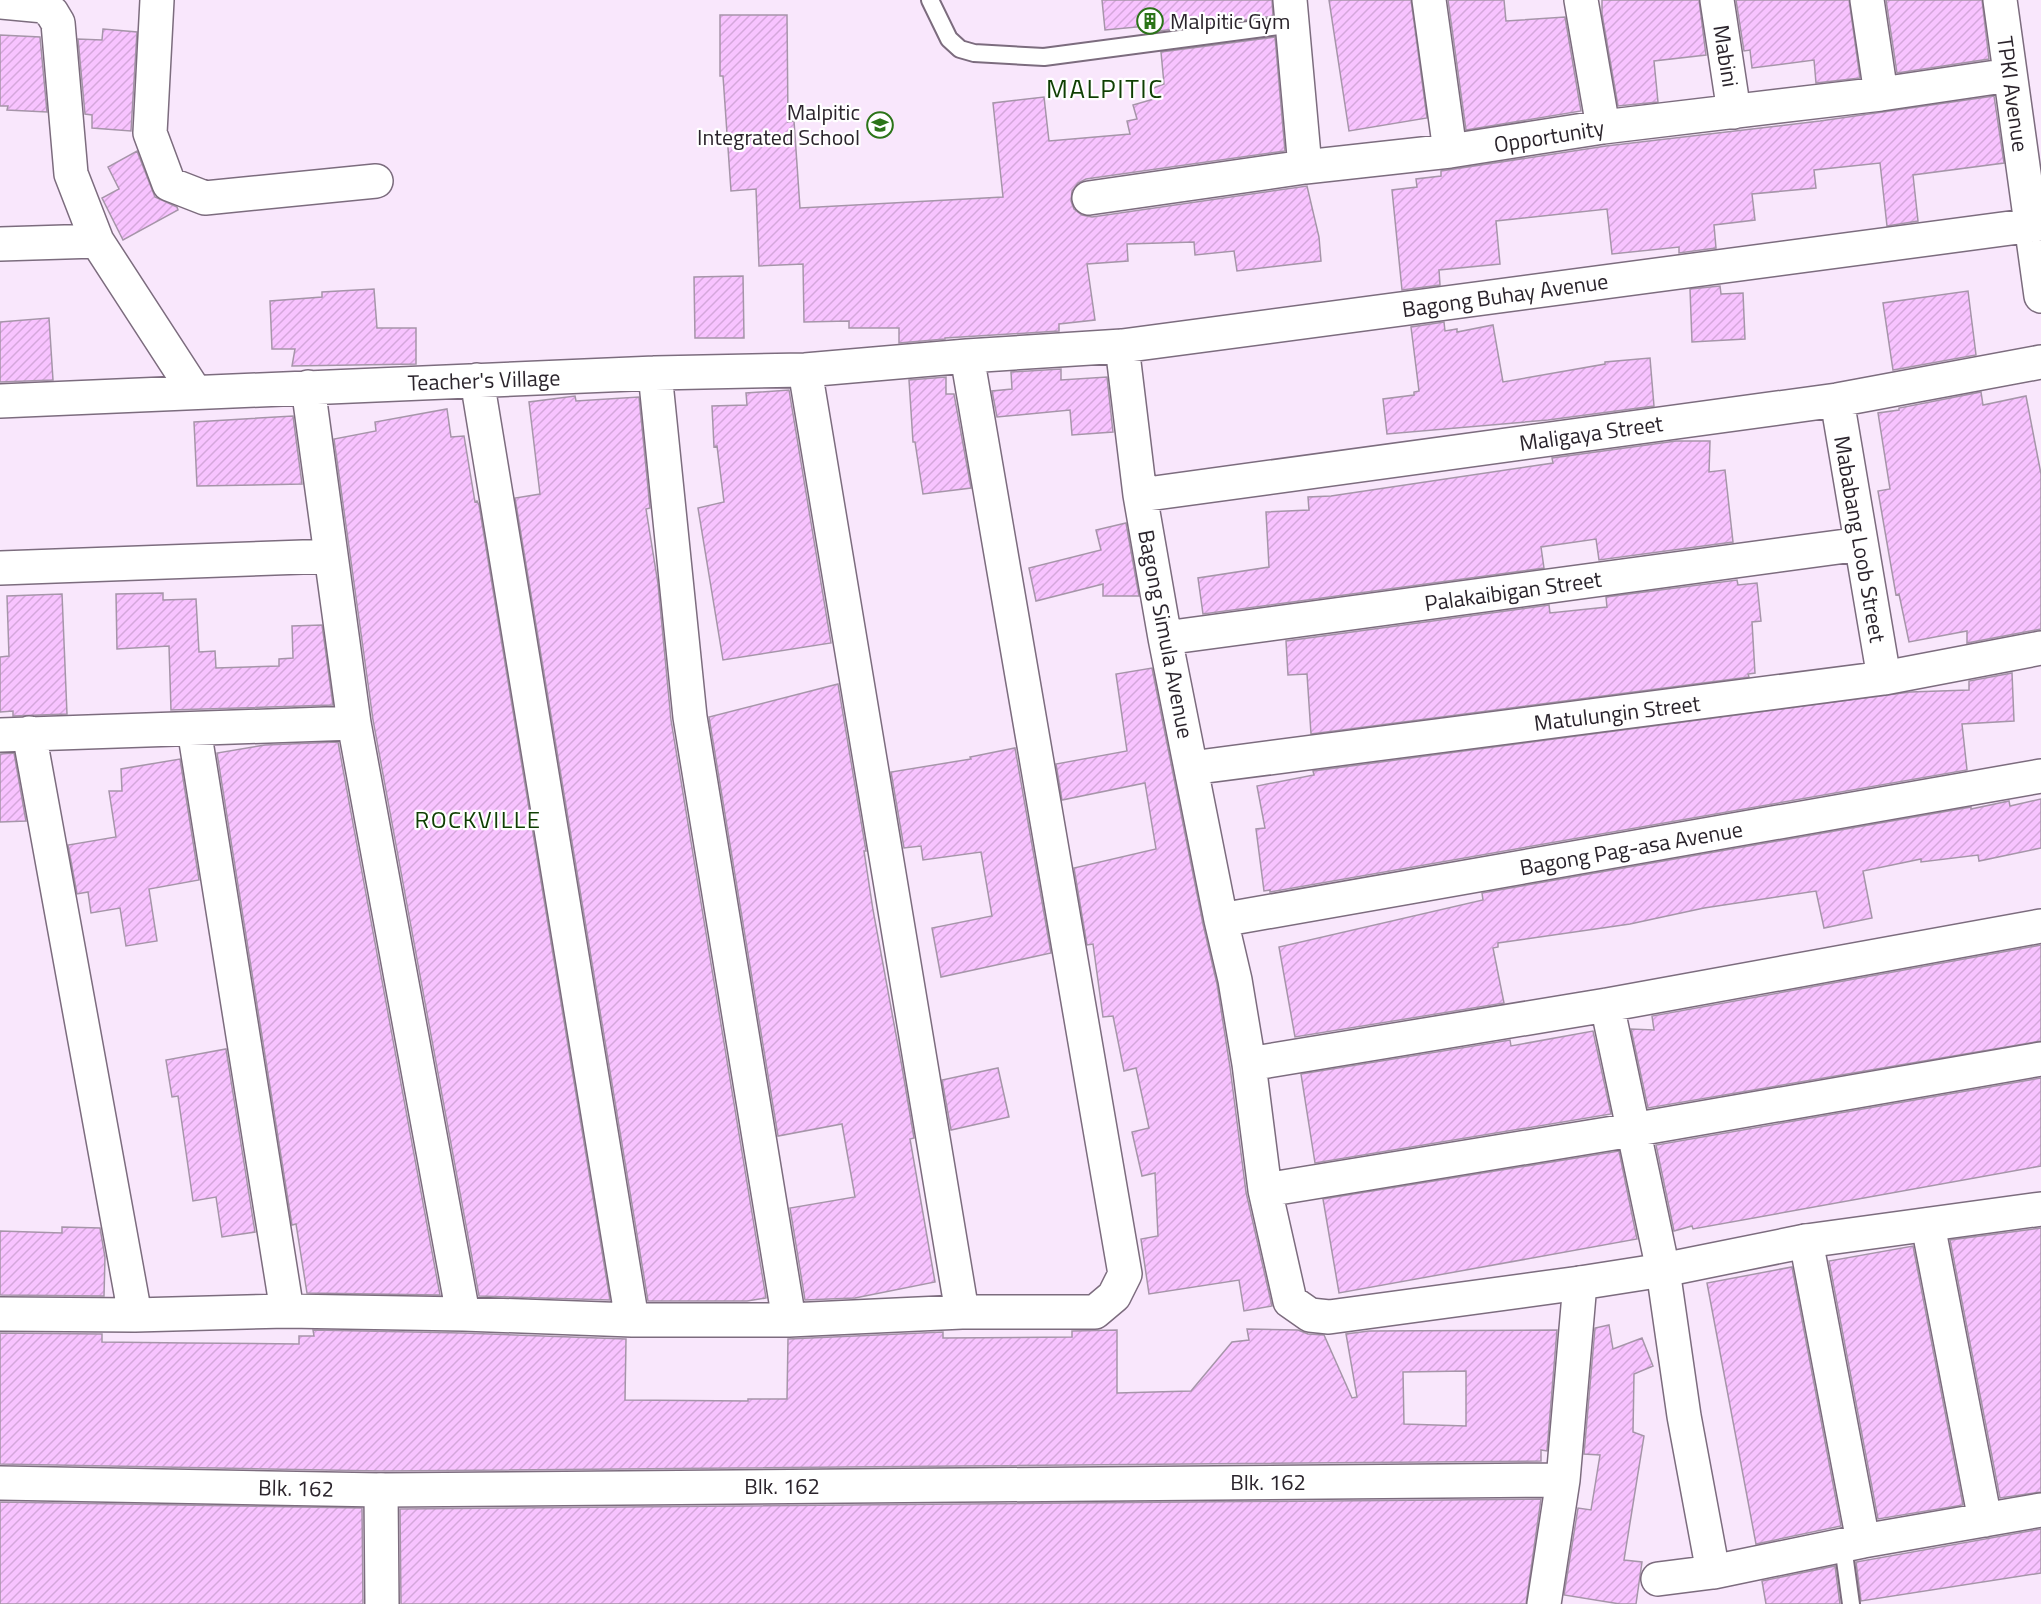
<svg xmlns="http://www.w3.org/2000/svg" width="2041" height="1604" font-family="'Titillium Web',sans-serif">
<style>
.building{fill:url(#building-hatch);stroke:#a695a9;stroke-width:1.5;fill-rule:evenodd}
.lines{fill:none;stroke-linecap:round;stroke-linejoin:round}
.service-casing{stroke:#7c6c7e;stroke-width:20}
.minor-casing{stroke:#7c6c7e;stroke-width:36}
.tertiary-casing{stroke:#7c6c7e;stroke-width:36}
.service{stroke:#fff;stroke-width:16}
.minor{stroke:#fff;stroke-width:33}
.tertiary{stroke:#fff;stroke-width:33}
.labels{text-anchor:middle;stroke-width:4.5;stroke-linejoin:round;paint-order:stroke}
.poi-label{font-size:22px;fill:#2b242c;stroke:#fff;text-anchor:start}
.street-label{font-size:22px;fill:#2b242c;stroke:#fff}
.neighbourhood-label{font-size:24px;letter-spacing:1.5px;fill:#0f3f03;stroke:#fff}
.quarter-label{font-size:26px;letter-spacing:1.5px;fill:#0f3f03;stroke:#fff}
</style>
<defs>
<pattern id="building-hatch" width="6" height="6" patternUnits="userSpaceOnUse" patternTransform="scale(1.5)"><rect width="6" height="6" fill="#f8c3ff"/><path d="M-1 1l2-2M0 6l6-6M5 7l2-2" fill="none" stroke="#d5a7db"/></pattern>
</defs>
<rect width="100%" height="100%" fill="#f9e7fc"/>
<path class="building" d="M 1102,0 L 1272,0 L 1273,16 L 1159,31 L 1158,25 L 1105,30 Z
M 1329,0 L 1411,0 L 1427,118 L 1349,131 Z
M 1448,0 L 1504,0 L 1506,21 L 1565,17 L 1581,111 L 1466,130 Z
M 1602,0 L 1699,0 L 1706,55 L 1654,61 L 1658,102 L 1618,106 L 1602,14 Z
M 1736,0 L 1849,0 L 1860,78 L 1816,83 L 1814,60 L 1752,68 L 1750,50 L 1744,51 Z
M 1886,0 L 1982,0 L 1989,59 L 1897,73 Z
M 720,15 L 787,15 L 788,122 L 794,121 L 800,208 L 1003,197 L 993,103 L 1044,97 L 1049,141 L 1130,134 L 1127,121 L 1137,119 L 1133,105 L 1154,99 L 1151,89 L 1164,84 L 1161,52 L 1275,37 L 1285,151 L 1086,179 L 1078,183 L 1072,191 L 1071,201 L 1074,209 L 1082,215 L 1092,217 L 1307,186 L 1319,237 L 1321,261 L 1237,271 L 1234,251 L 1195,255 L 1194,242 L 1127,244 L 1128,261 L 1087,264 L 1095,320 L 1059,324 L 1059,331 L 945,338 L 945,339 L 899,343 L 899,328 L 849,328 L 849,321 L 804,322 L 803,264 L 759,266 L 756,189 L 731,191 L 723,76 L 720,76 Z
M 103,29 L 137,32 L 131,131 L 92,128 L 92,115 L 85,114 L 78,39 L 102,40 Z
M 0,35 L 40,37 L 47,112 L 7,110 L 8,106 L 0,106 Z
M 1994,96 L 2004,163 L 1913,175 L 1918,221 L 1887,226 L 1880,163 L 1814,170 L 1816,188 L 1752,194 L 1755,220 L 1714,225 L 1716,248 L 1679,253 L 1679,247 L 1612,254 L 1607,209 L 1496,221 L 1500,264 L 1439,270 L 1440,285 L 1402,290 L 1392,190 L 1417,187 L 1416,179 L 1441,176 L 1441,171 L 1606,146 L 1820,121 Z
M 137,151 L 155,197 L 177,207 L 178,210 L 123,240 L 102,198 L 119,189 L 108,167 Z
M 743,276 L 744,338 L 695,338 L 694,277 Z
M 1720,286 L 1721,294 L 1743,293 L 1745,339 L 1692,342 L 1690,289 Z
M 374,289 L 377,328 L 416,328 L 416,364 L 292,366 L 295,349 L 272,349 L 270,301 L 322,297 L 322,292 Z
M 1968,291 L 1976,355 L 1893,370 L 1883,303 Z
M 49,318 L 53,380 L 0,382 L 0,322 Z
M 1444,322 L 1445,331 L 1457,329 L 1457,332 L 1493,325 L 1503,382 L 1605,364 L 1605,362 L 1650,358 L 1654,406 L 1548,420 L 1387,434 L 1383,399 L 1414,395 L 1414,392 L 1419,391 L 1411,327 Z
M 1061,369 L 1061,380 L 1107,377 L 1113,432 L 1072,435 L 1070,410 L 997,417 L 992,391 L 1012,389 L 1011,372 Z
M 946,377 L 946,394 L 954,394 L 971,488 L 923,494 L 915,442 L 913,442 L 909,380 Z
M 789,390 L 831,643 L 723,660 L 698,508 L 724,502 L 717,446 L 714,447 L 712,406 L 747,405 L 746,393 Z
M 1981,392 L 1983,405 L 2026,396 L 2041,474 L 2041,629 L 1967,643 L 1967,631 L 1909,642 L 1899,594 L 1896,595 L 1878,491 L 1890,489 L 1878,413 L 1899,410 L 1899,408 Z
M 575,396 L 576,401 L 639,397 L 650,508 L 646,509 L 658,584 L 671,720 L 766,1298 L 747,1301 L 648,1301 L 515,498 L 540,494 L 529,402 Z
M 447,409 L 451,437 L 464,436 L 475,502 L 477,501 L 479,505 L 610,1300 L 479,1296 L 373,720 L 334,439 L 376,431 L 375,422 Z
M 293,416 L 302,484 L 197,486 L 194,422 Z
M 1676,441 L 1710,441 L 1709,472 L 1725,470 L 1733,542 L 1599,560 L 1596,539 L 1541,547 L 1544,568 L 1203,614 L 1198,578 L 1269,567 L 1266,512 L 1309,510 L 1308,497 L 1331,496 L 1553,463 L 1552,458 Z
M 1126,523 L 1139,596 L 1103,596 L 1103,584 L 1036,601 L 1029,568 L 1101,550 L 1096,530 Z
M 1737,580 L 1738,585 L 1757,583 L 1761,621 L 1752,622 L 1755,673 L 1748,674 L 1749,677 L 1311,734 L 1307,674 L 1288,675 L 1286,641 L 1549,605 L 1550,613 L 1607,607 L 1606,597 Z
M 163,593 L 163,600 L 196,599 L 199,652 L 215,651 L 216,668 L 279,666 L 279,659 L 293,658 L 292,626 L 322,625 L 333,705 L 171,710 L 169,646 L 117,649 L 116,594 Z
M 62,594 L 67,714 L 13,716 L 13,711 L 0,712 L 0,657 L 9,656 L 7,596 Z
M 1152,668 L 1203,924 L 1217,984 L 1230,1067 L 1246,1192 L 1272,1306 L 1244,1311 L 1239,1280 L 1149,1294 L 1141,1239 L 1158,1236 L 1155,1173 L 1142,1176 L 1132,1132 L 1149,1128 L 1136,1068 L 1124,1071 L 1113,1016 L 1103,1017 L 1093,944 L 1087,945 L 1074,868 L 1156,849 L 1145,783 L 1062,800 L 1056,764 L 1127,751 L 1116,674 Z
M 2012,673 L 2014,721 L 1962,724 L 1967,770 L 1270,892 L 1270,890 L 1264,891 L 1256,829 L 1265,828 L 1257,786 L 1314,775 L 1313,771 L 1910,692 L 1969,690 L 1969,681 Z
M 838,684 L 866,851 L 864,851 L 873,910 L 902,1067 L 914,1138 L 910,1139 L 935,1282 L 855,1298 L 805,1300 L 790,1208 L 855,1197 L 842,1124 L 778,1136 L 709,717 Z
M 338,742 L 440,1295 L 307,1293 L 296,1224 L 292,1225 L 217,753 L 265,745 Z
M 1015,748 L 1051,953 L 941,977 L 932,928 L 992,916 L 981,852 L 923,860 L 921,846 L 904,848 L 891,772 L 971,759 L 970,757 Z
M 14,753 L 26,821 L 0,822 L 0,754 Z
M 180,759 L 199,880 L 149,889 L 157,941 L 126,946 L 120,908 L 91,913 L 88,892 L 77,894 L 68,845 L 116,837 L 109,791 L 122,791 L 121,769 Z
M 2041,799 L 2041,848 L 1979,861 L 1978,855 L 1921,862 L 1921,859 L 1863,871 L 1872,918 L 1824,928 L 1816,891 L 1704,908 L 1630,924 L 1498,943 L 1498,947 L 1493,948 L 1504,1003 L 1295,1037 L 1279,947 L 1483,900 L 1482,893 L 1971,807 L 1971,809 L 2009,801 L 2010,806 Z
M 2041,945 L 2041,1041 L 1648,1108 L 1631,1029 L 1654,1030 L 1652,1016 Z
M 1593,1031 L 1611,1114 L 1315,1163 L 1301,1074 L 1510,1040 L 1511,1046 Z
M 226,1049 L 255,1232 L 222,1237 L 216,1197 L 193,1201 L 178,1096 L 172,1097 L 166,1060 Z
M 998,1068 L 1009,1117 L 951,1130 L 942,1080 Z
M 2041,1078 L 2041,1166 L 1693,1229 L 1692,1226 L 1674,1231 L 1656,1145 Z
M 1619,1151 L 1637,1239 L 1339,1293 L 1323,1199 Z
M 62,1227 L 100,1228 L 105,1257 L 104,1296 L 0,1295 L 0,1231 L 62,1233 Z
M 2041,1228 L 2041,1492 L 2000,1498 L 1950,1240 Z
M 1913,1246 L 1963,1505 L 1878,1519 L 1829,1261 Z
M 1792,1267 L 1841,1526 L 1756,1544 L 1707,1283 Z
M 1609,1325 L 1613,1349 L 1642,1338 L 1653,1366 L 1634,1374 L 1633,1432 L 1644,1436 L 1624,1560 L 1642,1562 L 1636,1604 L 1620,1604 L 1564,1595 L 1578,1508 L 1591,1510 L 1600,1455 L 1584,1454 L 1595,1328 Z
M 1247,1329 L 1298,1330 L 1308,1334 L 1324,1335 L 1352,1398 L 1357,1397 L 1346,1334 L 1369,1331 L 1557,1330 L 1547,1451 L 1541,1450 L 1541,1461 L 381,1471 L 0,1464 L 0,1333 L 102,1334 L 102,1342 L 186,1343 L 299,1344 L 299,1336 L 314,1336 L 313,1330 L 463,1333 L 626,1339 L 625,1400 L 748,1401 L 748,1399 L 787,1399 L 788,1339 L 943,1332 L 943,1338 L 1072,1337 L 1072,1331 L 1117,1330 L 1117,1393 L 1191,1391 L 1232,1342 L 1249,1340 ZM 1466,1371 L 1466,1426 L 1404,1424 L 1403,1372 Z
M 1541,1499 L 1526,1604 L 401,1604 L 400,1509 Z
M 0,1502 L 362,1508 L 363,1604 L 0,1604 Z
M 2041,1529 L 2041,1573 L 1861,1601 L 1856,1562 Z
M 1835,1566 L 1840,1604 L 1766,1604 L 1762,1581 Z"/>
<g class="lines">
<g class="service-casing">
<path id="service" d="M 930,0 L 949,39 L 960,49 L 974,53 L 1044,57 L 1294,24
M 1843,1546 L 1851,1604"/>
</g>
<g class="minor-casing">
<path id="minor" d="M 157,0 L 150,133 L 169,184 L 205,198 L 376,181
M 1290,0 L 1305,167
M 1429,0 L 1450,151
M 1581,0 L 1603,127
M 1717,0 L 1734,112
M 1867,0 L 1881,94
M 2000,0 L 2041,296
M 0,2 L 44,6 L 52,13 L 58,23 L 71,174 L 97,241 L 195,392
M 1089,198 L 1305,167 L 1450,151 L 1603,127 L 1881,94 L 2010,75
M 0,244 L 97,241
M 1122,346 L 1140,495 L 1165,638 L 1221,920 L 1235,980 L 1249,1064 L 1265,1190 L 1290,1301 L 1310,1315 L 1329,1317 L 1580,1283
M 805,370 L 962,1312
M 655,373 L 690,717 L 789,1320
M 477,380 L 632,1320
M 308,387 L 354,723 L 463,1314
M 1837,400 L 1884,678
M 0,401 L 655,373 L 805,370 L 967,356 L 1122,346 L 2041,224
M 1140,495 L 1837,400 L 2041,362
M 0,568 L 331,556
M 1165,638 L 1861,544
M 194,729 L 287,1311
M 29,733 L 135,1315
M 0,735 L 354,723
M 1191,768 L 1884,678 L 2041,648
M 1221,920 L 2041,776
M 1607,1005 L 1663,1270 L 1684,1416 L 1713,1572 L 1863,1541 L 2041,1510
M 1249,1064 L 1607,1005 L 2041,926
M 1265,1190 L 1632,1130 L 2041,1059
M 1928,1225 L 1985,1520
M 1806,1241 L 1863,1541
M 0,1314 L 135,1315 L 287,1311 L 463,1314 L 632,1320 L 789,1320 L 962,1312 L 1095,1312 L 1114,1296 L 1125,1274 L 967,356
M 381,1490 L 382,1604
M 1658,1579 L 1713,1572"/>
</g>
<g class="tertiary-casing">
<path id="tertiary" d="M 0,1483 L 381,1490 L 1563,1480
M 1544,1604 L 1563,1480 L 1580,1283 L 1663,1270 L 1806,1241 L 2041,1209"/>
</g>
<use href="#service" class="service"/>
<use href="#minor" class="minor"/>
<use href="#tertiary" class="tertiary"/>
</g>
<defs>
<g id="building-ring" transform="scale(1.35)"><circle r="9.5" fill="#fff" stroke="#2b7418" stroke-width="1.5"/><path d="M-4-6H4V6H1V3H-1V6H-4ZM-2.5-4.3h1.7v1.8h-1.7ZM.8-4.3h1.7v1.8H.8ZM-2.5-1h1.7V.8h-1.7ZM.8-1h1.7V.8H.8Z" fill="#2b7418"/></g>
<g id="school-ring" transform="scale(1.35)"><circle r="9.5" fill="#fff" stroke="#2b7418" stroke-width="1.5"/><path d="M0-5L7-2L0 1L-7-2ZM-4 1L0 2.5L4 1V4Q0 6-4 4Z" fill="#2b7418"/></g>
</defs>
<g fill-rule="evenodd">
<use href="#building-ring" x="1150" y="21"/>
<use href="#school-ring" x="880" y="125"/>
</g>
<g class="labels">
<g class="poi-label">
<text x="1170" y="29">Malpitic Gym</text>
<text x="860" y="120" text-anchor="end">Malpitic<tspan x="860" dy="25">Integrated School</tspan></text>
</g>
<g class="street-label">
<text transform="translate(1726 56) rotate(81)" y="8">Mabini</text>
<text transform="translate(2013 94) rotate(82)" y="8">TPKI Avenue</text>
<text transform="translate(1549 136) rotate(-9)" y="8">Opportunity</text>
<text transform="translate(1505 295) rotate(-8)" y="8">Bagong Buhay Avenue</text>
<text transform="translate(484 380) rotate(-2)" y="8">Teacher's Village</text>
<text transform="translate(1591 433) rotate(-8)" y="8">Maligaya Street</text>
<text transform="translate(1860 539) rotate(80)" y="8">Mababang Loob Street</text>
<text transform="translate(1513 591) rotate(-8)" y="8">Palakaibigan Street</text>
<text transform="translate(1166 634) rotate(79)" y="8">Bagong Simula Avenue</text>
<text transform="translate(1617 713) rotate(-7)" y="8">Matulungin Street</text>
<text transform="translate(1631 848) rotate(-10)" y="8">Bagong Pag-asa Avenue</text>
<text x="1268" y="1490">Blk. 162</text>
<text x="782" y="1494">Blk. 162</text>
<text transform="translate(296 1488) rotate(1)" y="8">Blk. 162</text>
</g>
<g class="neighbourhood-label">
<text x="478" y="828">ROCKVILLE</text>
</g>
<g class="quarter-label">
<text x="1105" y="98">MALPITIC</text>
</g>
</g>
</svg>
